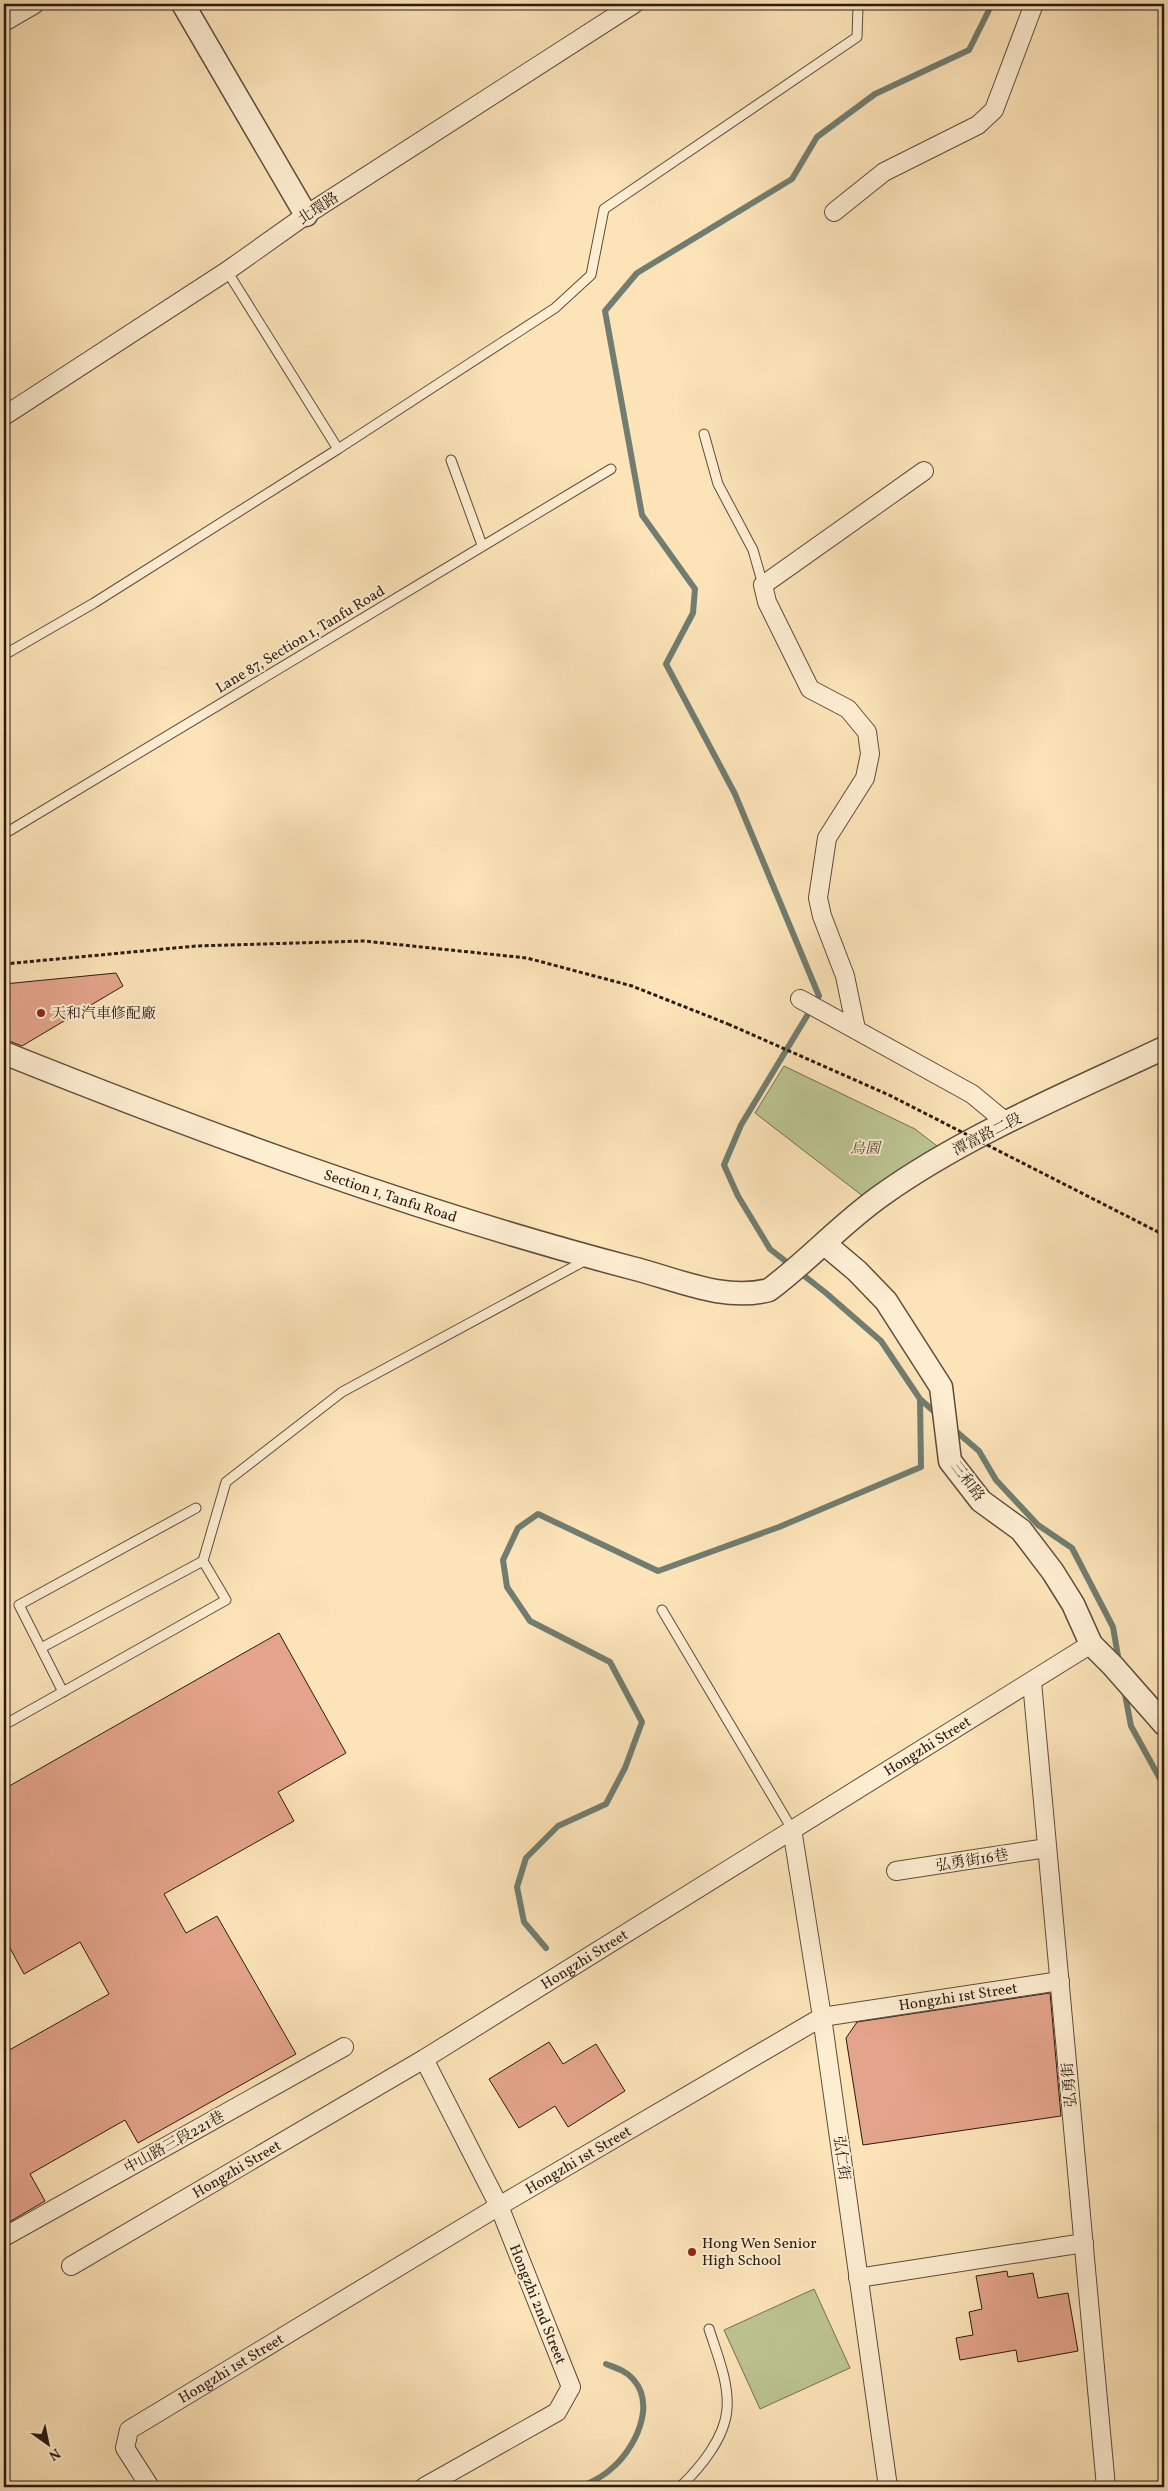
<svg xmlns="http://www.w3.org/2000/svg" width="1168" height="2491" font-family="Vollkorn,'Noto Serif TC',serif">
<style>
.green{fill:#bcc492;stroke:#737052}
.lines{fill:none;stroke-linecap:round;stroke-linejoin:round}
.stream{stroke:#707d70;stroke-width:6}
.building{fill:#e4a48b;stroke:#2a1b12}
.service-casing{stroke:#5e4d3c;stroke-width:11}
.minor-casing{stroke:#5e4d3c;stroke-width:20}
.tertiary-casing{stroke:#5e4d3c;stroke-width:25}
.path{stroke:#2a1b12;stroke-width:3;stroke-dasharray:4 2.5;stroke-linecap:butt}
.service{stroke:#fdedd1;stroke-width:9}
.minor{stroke:#fdedd1;stroke-width:18}
.tertiary{stroke:#fdedd1;stroke-width:22}
.path-bridge{stroke:#2a1b12;stroke-width:3;stroke-dasharray:4 2.5;stroke-linecap:butt}
.poi-dot{fill:#8f2418;stroke:#fdedd1;stroke-width:2}
.labels{text-anchor:middle;stroke-width:4;stroke-linejoin:round;paint-order:stroke}
.street-label{font-size:15px;fill:#2a1b12;stroke:#fdedd1}
.poi-label{font-size:15px;fill:#2a1b12;stroke:#fdedd1;text-anchor:start}
.park-label{font-size:15px;font-style:italic;fill:#564e38;stroke:#fdedd1}
</style>
<rect width="100%" height="100%" fill="#fce3b8"/>
<filter id="stains"><feTurbulence type="fractalNoise" baseFrequency=".004" numOctaves="4"/><feColorMatrix values="0 0 0 0 .2 0 0 0 0 .09 0 0 0 0 .02 0 0 0 .5 -.17"/></filter>
<radialGradient id="worn" r=".72"><stop offset=".6" stop-color="#630" stop-opacity="0"/><stop offset="1" stop-color="#630" stop-opacity=".3"/></radialGradient>
<path class="green" d="M 784,1066 L 915,1129 L 941,1149 L 864,1197 L 755,1113 Z
M 814,2289 L 850,2368 L 760,2409 L 724,2330 Z"/>
<g class="lines">
<path class="stream" d="M 920,1399 L 938,1415
M 951,1427 L 979,1451 L 996,1480 L 1038,1525 L 1072,1548 L 1113,1627 L 1119,1662
M 1124,1689 L 1131,1726 L 1164,1786
M 546,1948 L 524,1922 L 517,1887 L 526,1858 L 558,1826 L 606,1804 L 625,1768 L 642,1722 L 610,1662 L 530,1621 L 507,1587 L 503,1560 L 518,1528 L 538,1514 L 658,1571 L 779,1527 L 921,1467 L 920,1399 L 881,1341 L 826,1293 L 770,1249 L 738,1196 L 724,1165 L 741,1125 L 819,996 L 735,794 L 666,664 L 693,613 L 695,589 L 642,515 L 605,311 L 637,273 L 792,179 L 817,137 L 875,94 L 969,50 L 992,4
M 581,2487 C 591,2482 603,2477 611,2469 C 634,2450 657,2406 633,2379 C 626,2371 616,2368 606,2364"/>
</g>
<path class="building" d="M 116,973 L 123,986 L 22,1046 L 4,1039 L 4,984 Z
M 279,1633 L 346,1753 L 278,1792 L 294,1821 L 164,1894 L 186,1933 L 217,1916 L 296,2054 L 138,2143 L 125,2120 L 30,2174 L 45,2201 L 4,2225 L 4,2053 L 109,1994 L 80,1942 L 24,1974 L 4,1937 L 4,1789 Z
M 1050,1993 L 1061,2116 L 863,2145 L 846,2038 L 857,2022 Z
M 549,2042 L 563,2064 L 596,2044 L 625,2091 L 568,2127 L 555,2106 L 519,2128 L 489,2079 Z
M 1007,2271 L 1008,2277 L 1033,2273 L 1038,2298 L 1068,2293 L 1078,2351 L 1018,2362 L 1016,2350 L 960,2360 L 956,2338 L 973,2335 L 969,2312 L 982,2309 L 976,2276 Z"/>
<g class="lines">
<g class="service-casing">
<path id="service" d="M 227,271 L 338,449 L 555,308 L 591,275 L 604,209 L 857,37 L 858,7 L 856,4
M 704,434 L 718,484 L 753,550 L 763,585
M 451,460 L 482,545
M 4,655 L 94,603 L 338,449
M 4,834 L 611,469
M 662,1610 L 792,1829
M 41,1648 L 203,1561
M 63,1692 L 19,1605 L 196,1508
M 4,1725 L 226,1600 L 203,1561 L 226,1482 L 342,1392 L 588,1259
M 680,2487 C 700,2468 725,2438 727,2409 C 729,2382 717,2354 709,2329"/>
</g>
<g class="minor-casing">
<g id="minor">
<path d="M 4,22 L 35,4"/>
<path d="M 834,212 L 884,172 L 978,125 L 994,110 L 1034,4"/>
<path d="M 4,416 L 227,271 L 306,215 L 634,4"/>
<path d="M 800,999 L 972,1094 L 1007,1123"/>
<path d="M 856,1029 L 845,976 L 822,916 L 818,898 L 827,838 L 865,778 L 870,754 L 867,732 L 848,709 L 810,689 L 767,602 L 763,585 L 924,471"/>
<path d="M 1032,1682 L 1106,2487"/>
<path d="M 792,1829 L 822,2017 L 888,2487"/>
<path d="M 896,1871 L 1047,1848"/>
<path d="M 4,2237 L 344,2047"/>
<path id="s1" d="M 71,2266 L 424,2059 L 1091,1644"/>
<path d="M 858,2278 L 1084,2243"/>
<path id="s2" d="M 150,2487 L 125,2448 L 129,2430 L 499,2206 L 822,2017 L 1060,1981"/>
<path d="M 424,2487 L 557,2412 L 571,2387 L 499,2206 L 424,2059"/>
</g>
</g>
<g class="tertiary-casing">
<g id="tertiary">
<path d="M 183,4 L 306,215"/>
<path id="s3" d="M 4,1053 C 209,1135 418,1212 632,1268 C 676,1279 724,1302 769,1290 C 808,1261 842,1223 882,1195 C 966,1135 1071,1092 1164,1048"/>
<path d="M 825,1244 L 857,1271 L 886,1301 L 941,1387 L 950,1461 L 981,1501 L 1021,1530 L 1053,1572 L 1073,1604 L 1091,1644 L 1113,1666 L 1164,1724"/>
</g>
</g>
<path class="path" d="M 4,964 L 196,946 L 364,941 L 527,958 L 632,986 L 728,1024"/>
<use href="#service" class="service"/>
<use href="#minor" class="minor"/>
<use href="#tertiary" class="tertiary"/>
<path class="path-bridge" d="M 728,1024 L 889,1095 L 1164,1235"/>
</g>
<g class="poi-dot">
<circle cx="41" cy="1013" r="5"/>
<circle cx="692" cy="2252" r="5"/>
</g>
<g class="labels">
<g class="street-label">
<text transform="translate(318 208) rotate(-33)" y="5">北環路</text>
<text transform="translate(300 639) rotate(-31)" y="5">Lane 87, Section 1, Tanfu Road</text>
<text transform="translate(987 1134) rotate(-27)" y="5">潭富路二段</text>
<text dy="5" stroke="none"><textPath href="#s3" startOffset="412">Section 1, Tanfu Road</textPath></text>
<text transform="translate(968 1481) rotate(53)" y="5">三和路</text>
<text dy="5" stroke="none"><textPath href="#s1" startOffset="1002">Hongzhi Street</textPath></text>
<text transform="translate(972 1860) rotate(-9)" y="5">弘勇街16巷</text>
<text dy="5" stroke="none"><textPath href="#s1" startOffset="598">Hongzhi Street</textPath></text>
<text dy="5" stroke="none"><textPath href="#s2" startOffset="1009">Hongzhi 1st Street</textPath></text>
<text transform="translate(1069 2085) rotate(-95)" y="5">弘勇街</text>
<text transform="translate(174 2142) rotate(-29)" y="5">中山路三段221巷</text>
<text transform="translate(842 2158) rotate(82)" y="5">弘仁街</text>
<text dy="5" stroke="none"><textPath href="#s2" startOffset="589">Hongzhi 1st Street</textPath></text>
<text dy="5" stroke="none"><textPath href="#s1" startOffset="192">Hongzhi Street</textPath></text>
<text transform="translate(538 2304) rotate(68)" y="5">Hongzhi 2nd Street</text>
<text dy="5" stroke="none"><textPath href="#s2" startOffset="184">Hongzhi 1st Street</textPath></text>
</g>
<g class="poi-label">
<text x="51" y="1018">天和汽車修配廠</text>
<text x="702" y="2248">Hong Wen Senior<tspan x="702" dy="17">High School</tspan></text>
</g>
<g class="park-label">
<text x="865" y="1153">鳥園</text>
</g>
</g>
<rect width="1168" height="2491" fill="none" stroke="#fce3b8" stroke-width="20"/>
<rect x="5" y="5" width="1158" height="2481" fill="none" stroke="#2a1b12" stroke-width="2.5"/>
<rect x="10" y="10" width="1148" height="2471" fill="none" stroke="#2a1b12"/>
<g transform="translate(48 2444) rotate(147)" stroke="#fdedd1" stroke-width="4" paint-order="stroke">
<path d="M0-4L9 19L0 12L-9 19Z" fill="#2a1b12"/>
<text y="-8" font-size="14" font-weight="bold" text-anchor="middle" fill="#2a1b12">N</text>
</g>
<rect width="100%" height="100%" filter="url(#stains)"/>
<rect width="100%" height="100%" fill="url(#worn)"/>
</svg>
